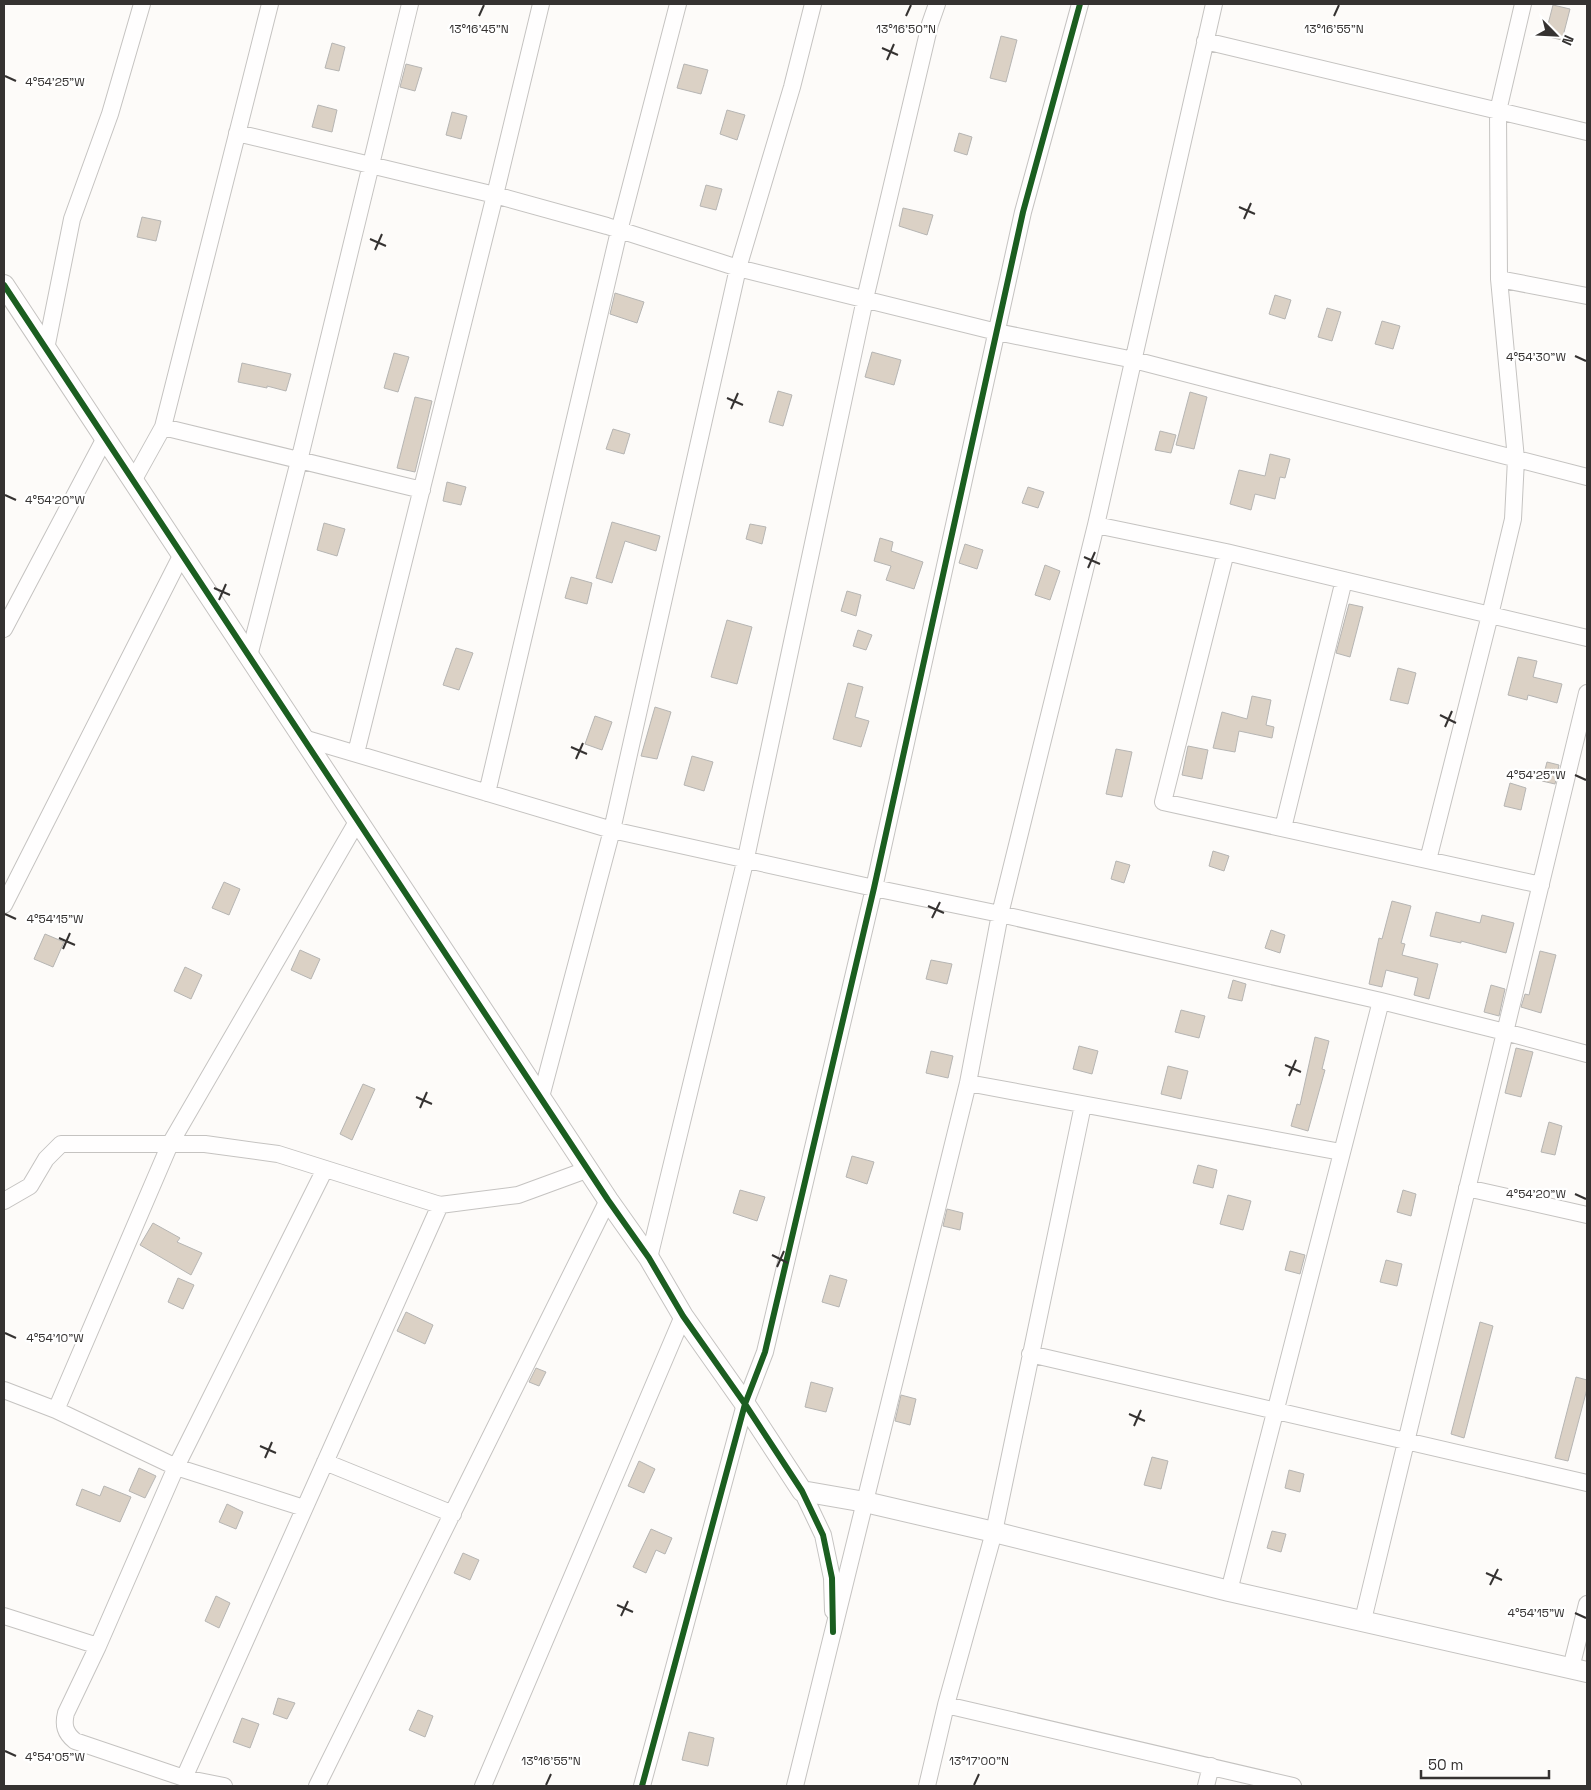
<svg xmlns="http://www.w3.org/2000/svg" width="1591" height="1790" font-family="'Space Grotesk',sans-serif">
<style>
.building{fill:#dbd1c5;stroke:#b6b5b3}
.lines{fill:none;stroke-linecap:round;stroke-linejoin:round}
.minor-casing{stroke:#c5c3c1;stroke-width:18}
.tertiary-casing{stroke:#c5c3c1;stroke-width:22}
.minor{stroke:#fffefe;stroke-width:16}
.tertiary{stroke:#fffefe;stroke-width:20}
.cycleway-casing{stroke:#fff;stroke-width:9}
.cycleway{stroke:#1b5e20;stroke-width:6}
.ticks{fill:none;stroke:#353231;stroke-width:2}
.ticks-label{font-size:12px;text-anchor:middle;fill:#353231;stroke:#fff;stroke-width:4.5;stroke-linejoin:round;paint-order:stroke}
</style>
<rect width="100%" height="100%" fill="#fdfbf9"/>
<path class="building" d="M 1553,5 L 1570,9 L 1562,40 L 1545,36 Z
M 1001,36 L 1017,40 L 1006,82 L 990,78 Z
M 332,43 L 345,47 L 339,71 L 325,68 Z
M 406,64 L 422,68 L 415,91 L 400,87 Z
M 684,64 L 708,70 L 701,94 L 677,88 Z
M 318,105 L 337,110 L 332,132 L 312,127 Z
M 727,110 L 745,115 L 737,140 L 720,134 Z
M 452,112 L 467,116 L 461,139 L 446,135 Z
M 959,133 L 972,137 L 967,155 L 954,151 Z
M 706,185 L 722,189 L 716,210 L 700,206 Z
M 903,208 L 933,215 L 927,235 L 899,226 Z
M 142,217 L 161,221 L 156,241 L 137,237 Z
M 615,293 L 644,302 L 637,323 L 610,314 Z
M 1275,295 L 1291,300 L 1285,319 L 1269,314 Z
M 1327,308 L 1341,312 L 1332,341 L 1318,337 Z
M 1382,321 L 1400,326 L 1393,349 L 1375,344 Z
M 872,352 L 901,360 L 894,385 L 865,377 Z
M 394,353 L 409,357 L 398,392 L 384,388 Z
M 242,363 L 291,374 L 286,391 L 267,386 L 267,388 L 238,382 Z
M 778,391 L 792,395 L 783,426 L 769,422 Z
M 1190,392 L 1207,397 L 1194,449 L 1176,445 Z
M 415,397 L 432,401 L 415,472 L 397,468 Z
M 613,429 L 630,434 L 624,454 L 606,449 Z
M 1160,431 L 1176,435 L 1171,453 L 1155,450 Z
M 1270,454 L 1290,459 L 1285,478 L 1280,477 L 1275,499 L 1255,494 L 1251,510 L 1230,504 L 1239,470 L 1265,476 Z
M 447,482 L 466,487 L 461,505 L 443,501 Z
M 1028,487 L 1044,492 L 1038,508 L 1022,503 Z
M 612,522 L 660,536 L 656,551 L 625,541 L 612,583 L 596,578 Z
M 324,523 L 345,529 L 337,556 L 317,550 Z
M 750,524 L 766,527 L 762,544 L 746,539 Z
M 880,538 L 893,542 L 891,551 L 923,562 L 914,589 L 886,580 L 891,566 L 874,561 Z
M 965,544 L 983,550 L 977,569 L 959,563 Z
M 1045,565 L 1060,571 L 1050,600 L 1035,595 Z
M 571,577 L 592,583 L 587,604 L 565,598 Z
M 847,591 L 861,595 L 856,616 L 841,611 Z
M 1349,604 L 1363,607 L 1350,657 L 1336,653 Z
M 727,620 L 752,627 L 737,684 L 711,677 Z
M 858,630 L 872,635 L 866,650 L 853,646 Z
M 456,648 L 473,653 L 459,690 L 443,685 Z
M 1518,657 L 1537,661 L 1533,677 L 1562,684 L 1557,703 L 1528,695 L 1527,700 L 1508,695 Z
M 1398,668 L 1416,673 L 1408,704 L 1390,700 Z
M 848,683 L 863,687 L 855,717 L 869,721 L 861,747 L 833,739 Z
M 1252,696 L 1271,700 L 1266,725 L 1274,727 L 1272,738 L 1239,731 L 1235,752 L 1213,748 L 1222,712 L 1247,719 Z
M 655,707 L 671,712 L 657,759 L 641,756 Z
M 595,716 L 612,722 L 602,750 L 585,744 Z
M 1188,746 L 1208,750 L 1202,779 L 1182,775 Z
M 1116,749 L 1132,752 L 1122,797 L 1106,794 Z
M 692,756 L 713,762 L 704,791 L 684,785 Z
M 1547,762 L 1559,765 L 1555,784 L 1542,781 Z
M 1510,783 L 1526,788 L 1521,810 L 1504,806 Z
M 1213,851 L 1229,856 L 1224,871 L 1209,866 Z
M 1116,861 L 1130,865 L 1124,883 L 1111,879 Z
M 224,882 L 240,889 L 229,915 L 212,908 Z
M 1392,901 L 1411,906 L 1401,943 L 1405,944 L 1402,955 L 1438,964 L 1429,999 L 1414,995 L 1418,978 L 1386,970 L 1382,987 L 1369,984 L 1379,938 L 1382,939 Z
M 1436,912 L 1480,923 L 1482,915 L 1514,923 L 1506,953 L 1461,941 L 1461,943 L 1430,936 Z
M 1271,930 L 1285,935 L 1280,953 L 1265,948 Z
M 45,934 L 64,942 L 53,967 L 34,959 Z
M 300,950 L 320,959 L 311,979 L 291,970 Z
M 1540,951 L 1556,955 L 1541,1013 L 1521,1007 L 1525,994 L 1529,995 Z
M 931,960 L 952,964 L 947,984 L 926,979 Z
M 185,967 L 202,975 L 191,999 L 174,991 Z
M 1233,980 L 1246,984 L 1242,1001 L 1228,998 Z
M 1491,985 L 1505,989 L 1499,1016 L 1484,1012 Z
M 1181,1010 L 1205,1016 L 1199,1038 L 1175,1032 Z
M 1315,1037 L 1329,1041 L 1322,1069 L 1325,1070 L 1308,1131 L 1291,1126 L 1297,1104 L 1300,1105 Z
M 1079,1046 L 1098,1051 L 1092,1074 L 1073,1069 Z
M 1516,1048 L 1533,1052 L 1521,1097 L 1505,1093 Z
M 931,1051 L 953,1056 L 948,1078 L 926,1073 Z
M 1168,1066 L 1188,1071 L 1181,1099 L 1161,1094 Z
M 363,1084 L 375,1089 L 352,1140 L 340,1134 Z
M 1549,1122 L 1562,1126 L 1555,1155 L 1541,1152 Z
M 852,1156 L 874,1162 L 867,1184 L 846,1177 Z
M 1198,1165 L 1217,1170 L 1213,1188 L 1193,1183 Z
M 740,1190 L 765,1197 L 757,1221 L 733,1213 Z
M 1403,1190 L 1416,1194 L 1411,1216 L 1397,1212 Z
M 1228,1195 L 1251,1201 L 1243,1230 L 1220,1224 Z
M 947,1209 L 963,1213 L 960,1230 L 943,1226 Z
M 153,1223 L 180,1238 L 177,1242 L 202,1253 L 191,1275 L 140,1245 Z
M 1290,1251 L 1305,1255 L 1300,1274 L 1285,1270 Z
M 1386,1260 L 1402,1264 L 1397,1286 L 1380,1282 Z
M 830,1275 L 847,1280 L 839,1307 L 822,1302 Z
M 178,1278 L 194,1285 L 183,1309 L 168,1302 Z
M 406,1312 L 433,1325 L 425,1344 L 397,1331 Z
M 1480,1322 L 1493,1326 L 1464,1438 L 1451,1434 Z
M 536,1368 L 546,1372 L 539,1386 L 529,1382 Z
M 1576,1377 L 1587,1380 L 1587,1389 L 1568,1461 L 1555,1458 Z
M 811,1382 L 833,1388 L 826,1412 L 805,1407 Z
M 901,1395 L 916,1399 L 910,1425 L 895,1421 Z
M 1152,1457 L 1168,1461 L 1161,1489 L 1144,1485 Z
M 639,1461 L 655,1469 L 644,1493 L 628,1486 Z
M 139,1468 L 156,1476 L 145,1498 L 129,1491 Z
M 1289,1470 L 1304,1474 L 1300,1492 L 1285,1488 Z
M 104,1486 L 131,1497 L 120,1522 L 76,1505 L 82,1489 L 100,1496 Z
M 227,1504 L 243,1512 L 236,1529 L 219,1522 Z
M 651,1529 L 672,1538 L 665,1554 L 656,1550 L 646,1573 L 633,1567 Z
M 1272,1531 L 1286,1534 L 1281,1552 L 1267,1548 Z
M 463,1553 L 479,1560 L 470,1580 L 454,1573 Z
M 216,1596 L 230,1603 L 219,1628 L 205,1621 Z
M 278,1698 L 295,1703 L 287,1719 L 273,1714 Z
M 418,1710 L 433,1716 L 425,1737 L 409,1730 Z
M 242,1718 L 259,1724 L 250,1748 L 233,1742 Z
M 689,1732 L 714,1738 L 708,1766 L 682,1760 Z"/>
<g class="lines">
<g class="minor-casing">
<path id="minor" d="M 1205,41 L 1587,132
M 237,133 L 495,195 L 607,226 L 738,268 L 997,332 L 1134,360 L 1587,477
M 1499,279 L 1587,296
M 46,349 L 72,219 L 110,114 L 142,4
M 163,427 L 422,490
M 133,481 L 163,427 L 270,4
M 1096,525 L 1226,552 L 1587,638
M 1226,552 L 1163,802 L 1541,885
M 4,629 L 105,438
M 249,656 L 299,461 L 410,4
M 303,738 L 612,830 L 874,888 L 1000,914 L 1381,1001 L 1505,1032 L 1587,1054
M 356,753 L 495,195 L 541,4
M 487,793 L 619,231 L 678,4
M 1283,828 L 1344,580
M 1428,860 L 1490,615 L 1513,519 L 1516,459 L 1499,279 L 1498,111 L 1523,4
M 4,905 L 182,554
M 968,1083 L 1341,1152
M 541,1097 L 612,830 L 738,268 L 792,87 L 813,4
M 1467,1188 L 1587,1215
M 4,1201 L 30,1186 L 46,1159 L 61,1144 L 205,1144 L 278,1154 L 440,1205 L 518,1195 L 589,1169
M 649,1258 L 746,858 L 865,299 L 930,24 L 937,4
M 1030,1354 L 1587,1483
M 4,1390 L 56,1410 L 176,1467 L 304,1508
M 56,1410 L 170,1144 L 358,820
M 325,1462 L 453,1514
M 802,1491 L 823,1535 L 832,1578 L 833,1611
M 1229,1591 L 1381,1001
M 4,1616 L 98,1646
M 1363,1620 L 1587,693
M 1571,1668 L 1587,1604
M 946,1705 L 1293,1786
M 184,1778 L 440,1205
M 224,1786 L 184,1778 L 75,1741 C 65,1733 63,1725 66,1713 L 98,1646 L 176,1467 L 325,1169
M 317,1786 L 608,1200
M 483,1786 L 683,1316
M 642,1786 L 745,1404 L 765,1352 L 874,888 L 1023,212 L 1080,4
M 795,1786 L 968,1083 L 1000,914 L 1096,525 L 1214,4
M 927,1786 L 946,1705 L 994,1532 L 1083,1105
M 1206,1786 L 1211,1766"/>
</g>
<g class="tertiary-casing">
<path id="tertiary" d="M 4,285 L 608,1200 L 649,1258 L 683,1316 L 745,1404 L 802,1491 L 865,1502 L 994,1532 L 1229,1591 L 1587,1672"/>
</g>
<use href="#minor" class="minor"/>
<use href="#tertiary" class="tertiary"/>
<g class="cycleway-casing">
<path id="cycleway" d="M 4,285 L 608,1200 L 649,1258 L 683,1316 L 745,1404 L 802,1491 L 823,1535 L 832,1578 L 833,1632
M 642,1786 L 745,1404 L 765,1352 L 874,888 L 1023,212 L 1080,4"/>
</g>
<use href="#cycleway" class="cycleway"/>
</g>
<path class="ticks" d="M 479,16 L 484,5M 906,16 L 911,5M 1334,16 L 1339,5M 882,48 L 898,55M 887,60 L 894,44M 5,76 L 16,81M 1239,207 L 1255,214M 1244,219 L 1251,203M 370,239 L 386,246M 375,250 L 382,234M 1575,356 L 1586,361M 727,398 L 743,405M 731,409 L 738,393M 5,495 L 16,500M 1084,557 L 1100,564M 1088,568 L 1095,552M 214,588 L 230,595M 219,600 L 226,584M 1440,715 L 1456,723M 1445,727 L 1452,711M 571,747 L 587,754M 576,759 L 583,743M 1575,775 L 1586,780M 928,906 L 944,913M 5,914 L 16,919M 932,918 L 940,902M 59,938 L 75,945M 63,949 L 70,933M 1285,1065 L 1301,1072M 1289,1076 L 1296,1060M 416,1097 L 432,1104M 420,1108 L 427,1092M 1575,1194 L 1586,1199M 772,1255 L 788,1263M 777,1267 L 784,1251M 5,1333 L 16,1338M 1129,1414 L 1145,1421M 1134,1426 L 1141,1410M 260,1446 L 276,1453M 265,1458 L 272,1442M 1486,1573 L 1502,1580M 1490,1585 L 1498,1569M 617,1605 L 633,1612M 1575,1613 L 1586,1618M 621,1616 L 628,1601M 5,1751 L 16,1756M 546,1785 L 551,1774M 974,1785 L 979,1774"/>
<g class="ticks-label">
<text x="479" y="33">13°16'45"N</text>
<text x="906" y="33">13°16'50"N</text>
<text x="1334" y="33">13°16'55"N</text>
<text x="55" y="86">4°54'25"W</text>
<text x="1536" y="361">4°54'30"W</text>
<text x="55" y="504">4°54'20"W</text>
<text x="1536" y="779">4°54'25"W</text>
<text x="55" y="923">4°54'15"W</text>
<text x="1536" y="1198">4°54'20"W</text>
<text x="55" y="1342">4°54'10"W</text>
<text x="1536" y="1617">4°54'15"W</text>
<text x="55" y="1761">4°54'05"W</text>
<text x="551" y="1765">13°16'55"N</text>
<text x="979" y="1765">13°17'00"N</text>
</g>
<rect width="1591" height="1790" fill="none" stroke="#353231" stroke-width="10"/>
<g transform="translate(1556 35) rotate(114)" stroke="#ffffff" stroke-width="4" paint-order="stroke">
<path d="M0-4L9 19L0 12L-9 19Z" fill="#353231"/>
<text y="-8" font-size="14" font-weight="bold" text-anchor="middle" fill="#353231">N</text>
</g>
<path d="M1421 1770v8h128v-8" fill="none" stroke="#353231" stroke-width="2.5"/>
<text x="1428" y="1770" font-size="15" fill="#353231" stroke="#ffffff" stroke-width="4" paint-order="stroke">50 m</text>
</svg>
